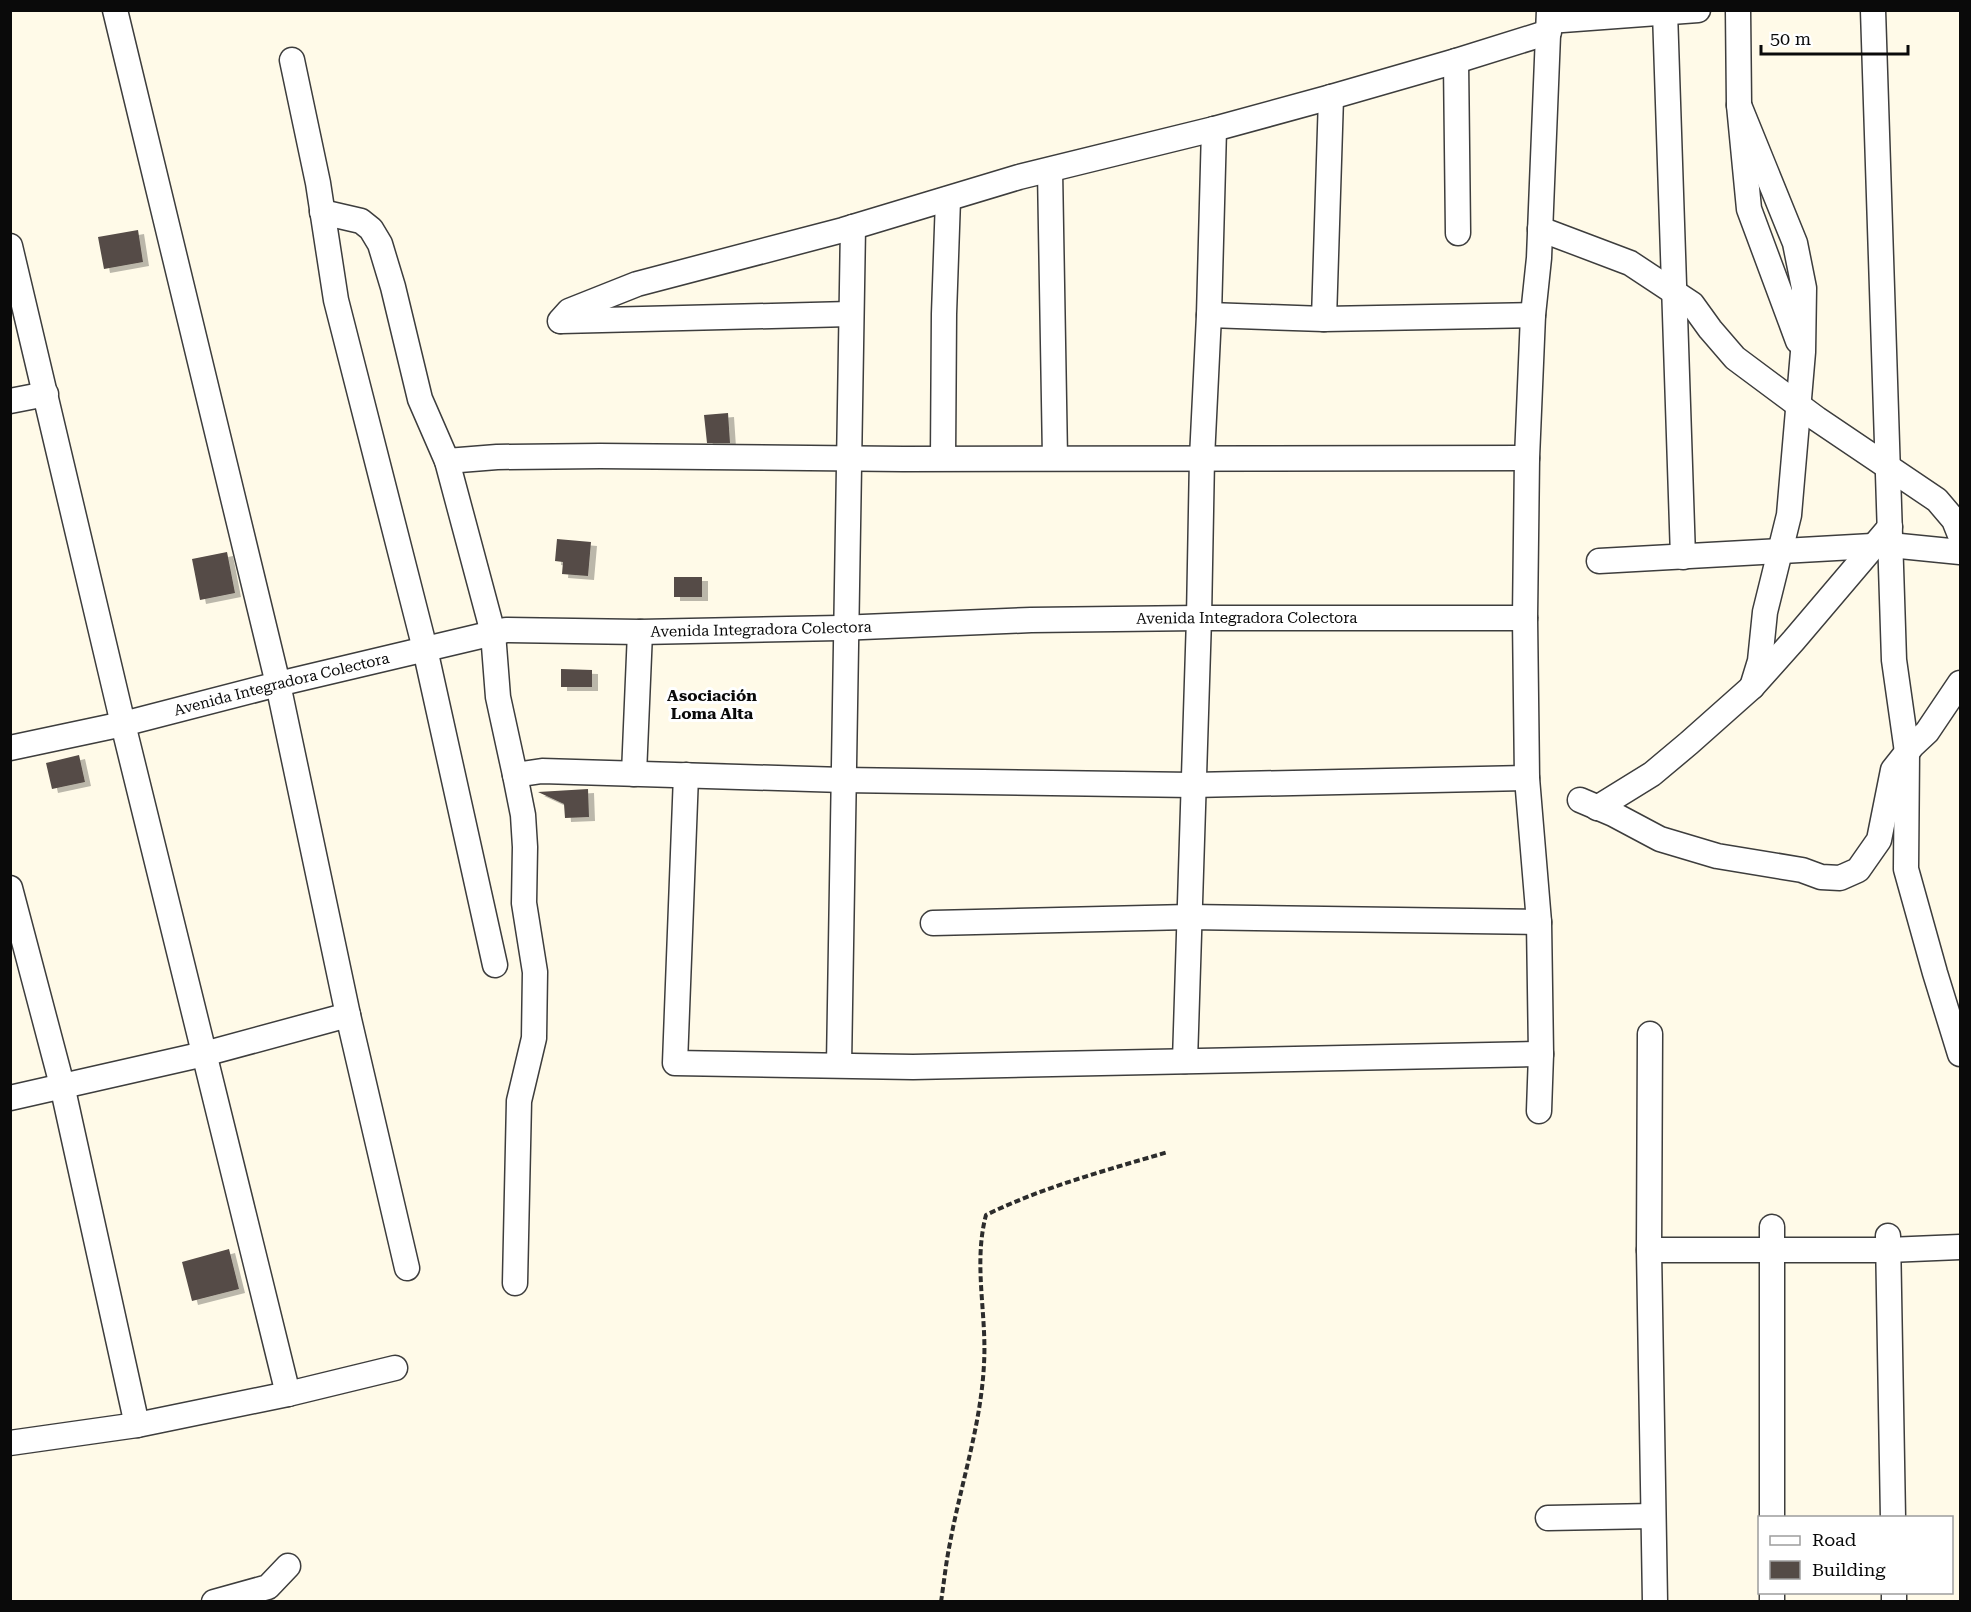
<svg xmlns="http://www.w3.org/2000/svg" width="1971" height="1612" font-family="'Roboto Serif',serif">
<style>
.building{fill:#544b46;filter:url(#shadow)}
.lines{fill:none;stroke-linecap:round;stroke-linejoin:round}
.minor-casing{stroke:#3d3d3d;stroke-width:27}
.path{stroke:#2c2c2c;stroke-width:4;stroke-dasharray:6 3;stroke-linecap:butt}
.minor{stroke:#fff;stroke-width:24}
.labels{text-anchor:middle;stroke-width:6;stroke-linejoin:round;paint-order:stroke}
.street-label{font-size:15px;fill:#0a0a0a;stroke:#fff}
.neighbourhood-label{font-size:16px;font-weight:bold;fill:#0a0a0a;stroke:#fff}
</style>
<defs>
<filter id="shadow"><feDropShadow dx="6" dy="4" stdDeviation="0" flood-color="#0004"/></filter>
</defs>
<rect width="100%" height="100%" fill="#fffae8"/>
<path class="building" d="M 138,230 L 143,262 L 104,269 L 98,237 Z
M 728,413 L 730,443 L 707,443 L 704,415 Z
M 557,539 L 591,542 L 588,576 L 562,574 L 563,562 L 555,561 Z
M 227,552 L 235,593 L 200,600 L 192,559 Z
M 674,577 L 702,577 L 702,597 L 674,597 Z
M 561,669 L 592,670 L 592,687 L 561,687 Z
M 79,755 L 85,782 L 52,789 L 46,763 Z
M 588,789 L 589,817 L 565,818 L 564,804 L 538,792 Z
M 229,1249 L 239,1289 L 192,1301 L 182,1262 Z"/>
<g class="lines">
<g class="minor-casing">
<g id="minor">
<path d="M 115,10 L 278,684 L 348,1015 L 407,1268"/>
<path d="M 1738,10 L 1739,105 L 1749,209 L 1798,341"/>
<path d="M 1873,10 L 1894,660 L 1907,752 L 1906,869 L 1935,973 L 1960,1054"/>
<path d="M 1665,12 L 1683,557"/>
<path d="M 1549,21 L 1698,10"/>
<path d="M 292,60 L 318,183 L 336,300 L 425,649 L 495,965"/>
<path d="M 1456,61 L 1458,233"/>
<path d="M 1739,105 L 1795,243 L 1804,288 L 1803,352 L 1789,515 L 1765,612 L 1760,661 L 1752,687"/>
<path d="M 1050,170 L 1055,458"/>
<path d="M 322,212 L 361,221 L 371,229 L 380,244 L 393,287 L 420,399 L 447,461 L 493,633 L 498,697 L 515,775 L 542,771 L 843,780 L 1193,785 L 1527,778"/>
<path d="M 1540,229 L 1630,263 L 1692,304 L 1710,329 L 1735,358 L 1817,419 L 1937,500 L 1954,520 L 1960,535"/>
<path d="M 10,246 L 123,724 L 288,1394"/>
<path d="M 1209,315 L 1324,319 L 1533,315"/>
<path d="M 1324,319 L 1331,97"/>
<path d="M 560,321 L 569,311 L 637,284 L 843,230 L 1019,177 L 1214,129 L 1331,97 L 1456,61 L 1549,32"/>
<path d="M 561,321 L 850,314"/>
<path d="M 10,401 L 46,394"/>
<path d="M 943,458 L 944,314 L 948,199"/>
<path d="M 447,461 L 497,457 L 600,456 L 903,459 L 1527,458"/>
<path d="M 1599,561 L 1890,545 L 1960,552"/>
<path id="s1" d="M 10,748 L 123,724 L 278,684 L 506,630 L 640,632 L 839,628 L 1031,620 L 1199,618 L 1525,618"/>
<path d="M 634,774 L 640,632"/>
<path d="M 515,775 L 523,815 L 525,847 L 524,903 L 535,972 L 534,1038 L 519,1101 L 515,1283"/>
<path d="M 686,775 L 675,1063 L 913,1067 L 1541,1054"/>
<path d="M 1580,800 L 1613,814 L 1660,839 L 1717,856 L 1802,870 L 1821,877 L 1840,878 L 1858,870 L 1879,840 L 1893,770 L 1912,746 L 1927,732 L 1960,683"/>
<path d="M 1597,808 L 1652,774 L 1689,743 L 1752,687 L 1794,640 L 1890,527"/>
<path d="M 10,888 L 62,1085 L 137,1425"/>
<path d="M 933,923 L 1189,917 L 1539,922"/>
<path d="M 1650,1034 L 1649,1250 L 1655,1602"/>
<path d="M 1185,1061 L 1199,618 L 1202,458 L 1209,315 L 1214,129"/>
<path d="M 839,1065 L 853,227"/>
<path d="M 10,1098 L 204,1054 L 348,1015"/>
<path d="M 1539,1111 L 1541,1054 L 1539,922 L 1527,778 L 1525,618 L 1527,458 L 1533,315 L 1539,258 L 1549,10"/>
<path d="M 1772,1227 L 1772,1518"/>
<path d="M 1888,1236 L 1893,1518"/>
<path d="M 1649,1250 L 1888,1250 L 1960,1247"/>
<path d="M 10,1443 L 137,1425 L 288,1394 L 395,1368"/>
<path d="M 1548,1518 L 1653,1516"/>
<path d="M 1772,1592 L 1772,1602"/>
<path d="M 1894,1592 L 1894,1602"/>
<path d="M 214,1602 L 268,1587 L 288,1566"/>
</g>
</g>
<path class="path" d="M 941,1602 C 944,1582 946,1562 950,1543 C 961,1483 981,1425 984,1364 C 987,1314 973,1264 986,1215 C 1043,1187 1107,1170 1168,1152"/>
<use href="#minor" class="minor"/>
</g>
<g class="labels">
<g class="street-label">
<text dy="5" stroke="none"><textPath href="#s1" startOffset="1251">Avenida Integradora Colectora</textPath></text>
<text dy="5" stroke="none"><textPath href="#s1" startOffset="765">Avenida Integradora Colectora</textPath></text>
<text dy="5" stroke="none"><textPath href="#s1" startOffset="279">Avenida Integradora Colectora</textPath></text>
</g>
<g class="neighbourhood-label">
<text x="712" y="701">Asociación<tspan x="712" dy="18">Loma Alta</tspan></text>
</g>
</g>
<rect width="1971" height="1612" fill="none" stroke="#0a0a0a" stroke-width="24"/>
<rect x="1758" y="1516" width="195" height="78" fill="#ffffff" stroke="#9d9d9d" stroke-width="1.5"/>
<rect x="1770" y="1536" width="30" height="9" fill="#ffffff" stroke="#9d9d9d" stroke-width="1.5"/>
<text x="1812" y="1546" font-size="18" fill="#0a0a0a">Road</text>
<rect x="1770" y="1561" width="30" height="18" fill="#544b46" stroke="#9d9d9d" stroke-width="1.5"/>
<text x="1812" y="1576" font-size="18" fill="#0a0a0a">Building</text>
<path d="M1761 45v9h147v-9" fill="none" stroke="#0a0a0a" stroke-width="3"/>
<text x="1770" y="45" font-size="18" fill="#0a0a0a" stroke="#ffffff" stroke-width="4.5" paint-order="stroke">50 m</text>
</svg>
